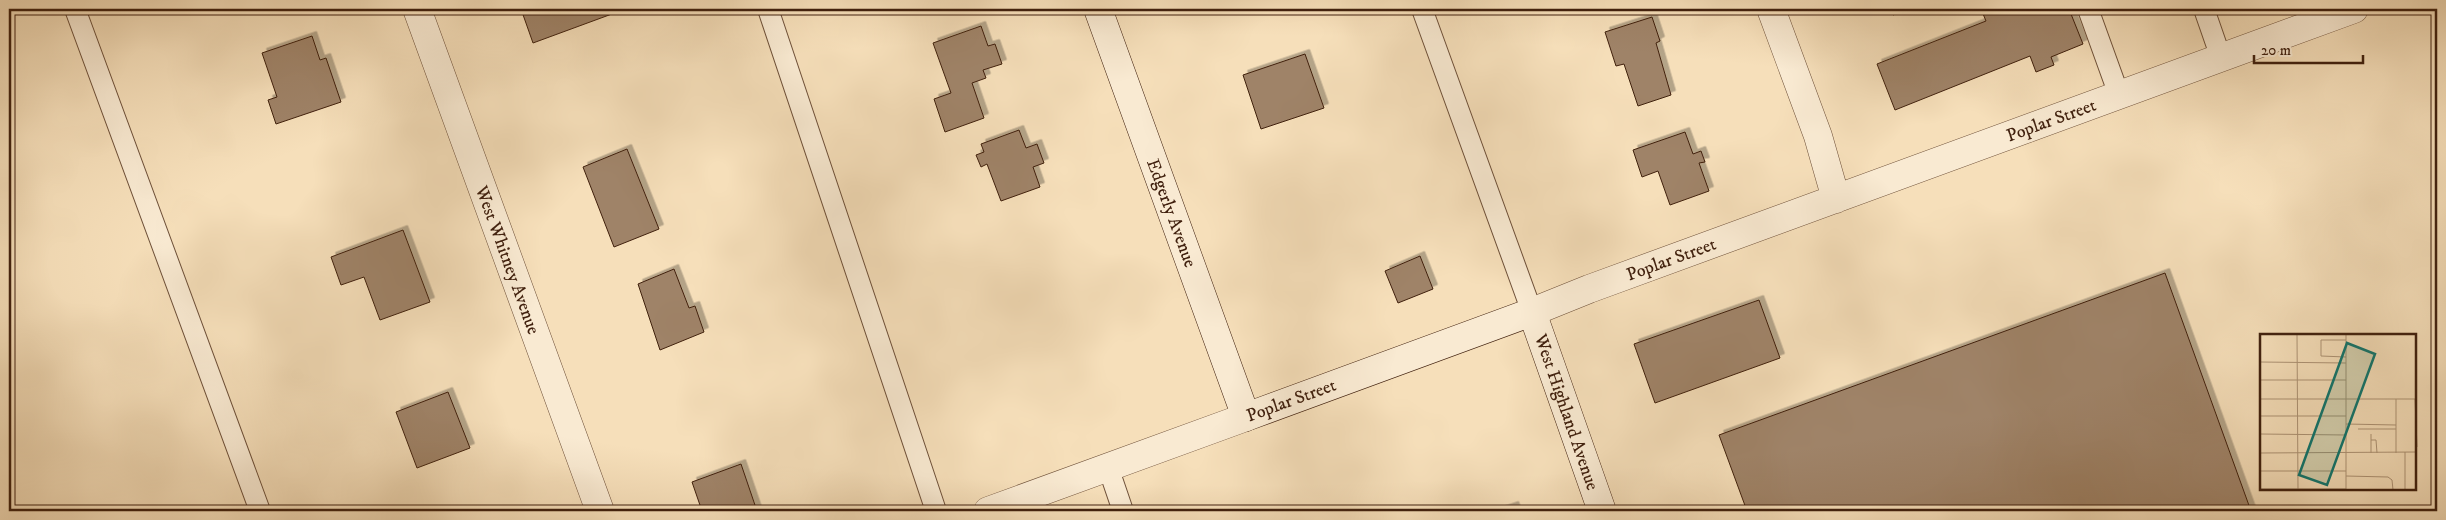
<svg xmlns="http://www.w3.org/2000/svg" width="2446" height="520" font-family="'IM FELL DW Pica',serif">
<style>
.building{fill:#9f8367;stroke:#40200e;filter:url(#shadow)}
.lines{fill:none;stroke-linecap:round;stroke-linejoin:round}
.lane-casing{stroke:#6e5039;stroke-width:22}
.street-casing{stroke:#6e5039;stroke-width:29}
.secondary-casing{stroke:#40200e;stroke-width:29}
.lane{stroke:#f9ead2;stroke-width:20}
.street{stroke:#f9ead2;stroke-width:28}
.secondary{stroke:#f9ead2;stroke-width:28}
.labels{text-anchor:middle;stroke-width:5;stroke-linejoin:round;paint-order:stroke}
.street-label{font-size:18px;fill:#40200e;stroke:#f9ead2}
.inset-road{fill:none;stroke:#ad9375;stroke-width:1}
.view{fill:#0f766e;fill-opacity:0.15;stroke:#0f766e;stroke-width:2.5}
.inset-edge{fill:none;stroke:#40200e;stroke-width:2.5}
</style>
<defs>
<filter id="shadow"><feDropShadow dx="4.5" dy="-4.5" stdDeviation="0" flood-color="#0004"/></filter>
</defs>
<rect width="100%" height="100%" fill="#f6dfba"/>
<filter id="stains"><feTurbulence type="fractalNoise" baseFrequency=".004" numOctaves="4"/><feColorMatrix values="0 0 0 0 .2 0 0 0 0 .09 0 0 0 0 .02 0 0 0 .5 -.17"/></filter>
<radialGradient id="worn" r=".72"><stop offset=".6" stop-color="#630" stop-opacity="0"/><stop offset="1" stop-color="#630" stop-opacity=".3"/></radialGradient>
<path class="building" d="M 521,9 L 619,9 L 620,11 L 533,43 Z
M 1891,9 L 1909,9 L 1893,15 Z
M 1981,9 L 2069,9 L 2083,44 L 2051,57 L 2054,65 L 2036,72 L 2030,56 L 1895,110 L 1877,64 L 1986,21 Z
M 1652,17 L 1660,41 L 1656,43 L 1671,95 L 1638,106 L 1624,64 L 1616,66 L 1605,32 Z
M 981,26 L 988,46 L 995,44 L 1002,64 L 983,70 L 986,78 L 972,83 L 984,118 L 945,132 L 934,99 L 951,93 L 933,43 Z
M 312,36 L 320,60 L 326,58 L 341,102 L 276,124 L 268,100 L 277,97 L 262,53 Z
M 1305,54 L 1324,108 L 1261,129 L 1243,75 Z
M 1019,130 L 1026,148 L 1037,144 L 1044,163 L 1033,167 L 1040,187 L 1001,201 L 987,164 L 981,167 L 976,155 L 984,152 L 981,144 Z
M 1685,132 L 1693,154 L 1701,151 L 1705,162 L 1699,163 L 1709,191 L 1670,205 L 1658,171 L 1642,177 L 1633,150 Z
M 627,149 L 659,229 L 614,247 L 583,167 Z
M 403,230 L 430,302 L 380,320 L 364,277 L 341,285 L 331,257 Z
M 1420,256 L 1433,289 L 1398,303 L 1385,271 Z
M 674,269 L 689,308 L 695,306 L 704,332 L 660,350 L 638,284 Z
M 2165,273 L 2251,511 L 1747,511 L 1719,435 Z
M 1759,300 L 1780,358 L 1655,403 L 1634,344 Z
M 448,392 L 470,448 L 417,468 L 396,412 Z
M 741,464 L 757,511 L 702,511 L 692,482 Z
M 1514,506 L 1516,511 L 1499,511 Z"/>
<g class="lines">
<g class="lane-casing">
<path id="lane" d="M 75,9 L 260,511
M 768,9 L 936,511
M 1422,9 L 1532,312
M 2088,9 L 2119,95
M 2204,9 L 2221,58
M 1108,467 L 1123,511"/>
</g>
<g class="street-casing">
<path id="street" d="M 417,9 L 600,511
M 1771,9 L 1818,136 L 1836,199
M 1532,312 L 1589,289 L 2354,9
M 988,511 L 1246,417"/>
</g>
<g class="secondary-casing">
<path id="secondary" d="M 1098,9 L 1246,417 L 1532,312 L 1602,511"/>
</g>
<use href="#lane" class="lane"/>
<use href="#street" class="street"/>
<use href="#secondary" class="secondary"/>
</g>
<g class="labels">
<g class="street-label">
<text transform="translate(2051 120) rotate(-20)" y="6">Poplar Street</text>
<text transform="translate(1172 213) rotate(70)" y="6">Edgerly Avenue</text>
<text transform="translate(1671 259) rotate(-20)" y="6">Poplar Street</text>
<text transform="translate(508 260) rotate(70)" y="6">West Whitney Avenue</text>
<text transform="translate(1291 400) rotate(-20)" y="6">Poplar Street</text>
<text transform="translate(1567 412) rotate(71)" y="6">West Highland Avenue</text>
</g>
</g>
<g transform="translate(2260 334)">
<rect width="156" height="156" fill="#f6dfba"/>
<path class="inset-road" d="M 37,0 L 38,156M 86,0 L 86,156M 86,6 L 61,6 L 61,22 L 86,23M 0,28 L 86,29M 0,46 L 86,46M 0,65 L 157,65M 136,65 L 136,119M 155,65 L 157,113M 0,82 L 86,82M 86,90 L 136,91M 98,95 L 136,95M 0,100 L 86,101M 111,106 L 116,106 L 117,119M 145,118 L 145,156M 0,119 L 157,118M 111,119 L 111,100M 0,137 L 86,137M 86,142 L 128,143 L 132,146 L 133,156M 0,155 L 86,155"/>
<path class="view" d="M 87,9 L 115,20 L 67,151 L 39,141 Z"/>
<rect width="156" height="156" class="inset-edge"/>
</g>
<rect width="2446" height="520" fill="none" stroke="#f6dfba" stroke-width="30"/>
<rect x="10" y="10" width="2426" height="500" fill="none" stroke="#40200e" stroke-width="2.5"/>
<rect x="15" y="15" width="2416" height="490" fill="none" stroke="#40200e"/>
<path d="M2254 55v8h109v-8" fill="none" stroke="#40200e" stroke-width="2.5"/>
<text x="2261" y="55" font-size="15" fill="#40200e" stroke="#f9ead2" stroke-width="4" paint-order="stroke">20 m</text>
<rect width="100%" height="100%" filter="url(#stains)"/>
<rect width="100%" height="100%" fill="url(#worn)"/>
</svg>
